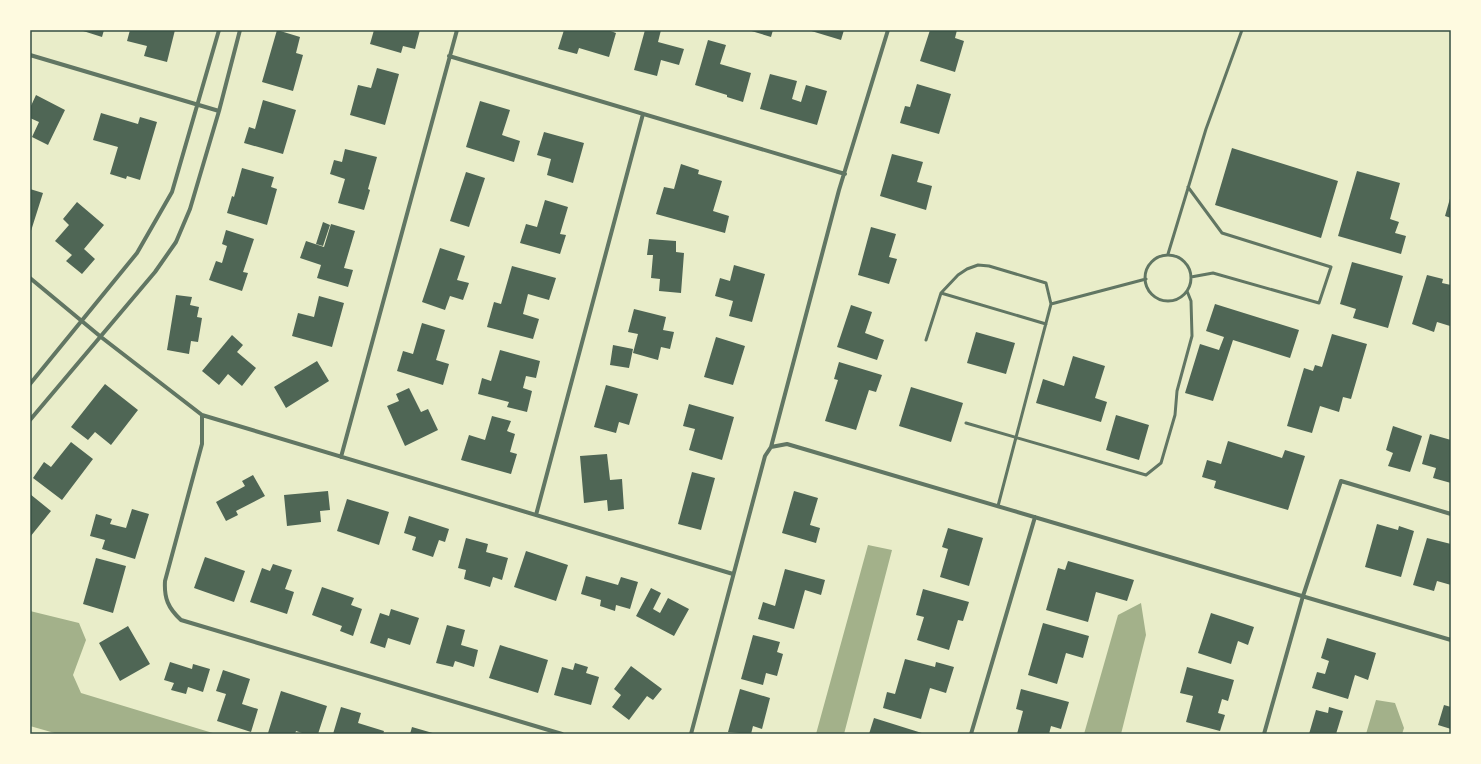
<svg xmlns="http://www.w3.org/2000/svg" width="1481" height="764" font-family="'Exo 2',sans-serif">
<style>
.water{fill:#a3b18a}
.building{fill:#4f6655}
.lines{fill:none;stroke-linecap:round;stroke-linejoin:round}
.service{stroke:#617663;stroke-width:3}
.minor{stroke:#617663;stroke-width:4}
.neatline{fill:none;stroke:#344e41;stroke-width:1.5}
</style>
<rect width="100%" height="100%" fill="#e9edc9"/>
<path class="water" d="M 868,545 L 892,550 L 844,734 L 816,734 Z
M 1141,603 L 1146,635 L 1121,734 L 1084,734 L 1118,615 Z
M 30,611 L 79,623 L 86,640 L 73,675 L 81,693 L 216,734 L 58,734 L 30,726 Z
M 1376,700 L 1395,703 L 1404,728 L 1402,734 L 1366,734 Z"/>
<path class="building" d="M 80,30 L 104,30 L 102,37 Z
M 130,30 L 175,30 L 167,62 L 144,56 L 147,46 L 127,41 Z
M 277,30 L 300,37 L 296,53 L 303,55 L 293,91 L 262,82 Z
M 374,30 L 420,30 L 415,49 L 403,46 L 401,53 L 370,44 Z
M 564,30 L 608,30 L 616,33 L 609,57 L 579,48 L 577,54 L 558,49 Z
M 645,30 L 661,30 L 658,42 L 684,49 L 679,65 L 661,60 L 657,76 L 634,70 Z
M 748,30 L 773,30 L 771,37 Z
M 808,30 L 844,30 L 841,40 Z
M 930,30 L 957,30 L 955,38 L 964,41 L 955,72 L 920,61 Z
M 708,40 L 726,45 L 720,64 L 751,73 L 743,102 L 727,97 L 727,95 L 695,85 Z
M 377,68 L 399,74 L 385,125 L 350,115 L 358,85 L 371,88 Z
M 770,74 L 797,81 L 792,99 L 801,102 L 806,85 L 827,91 L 817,125 L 760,109 Z
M 917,84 L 951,94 L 939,134 L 900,123 L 905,106 L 910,107 Z
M 36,95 L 65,110 L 48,145 L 32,137 L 39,122 L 30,118 L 30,108 Z
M 263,100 L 296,110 L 283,154 L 244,143 L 249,127 L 255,129 Z
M 480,101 L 510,110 L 502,135 L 520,141 L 514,162 L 466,147 Z
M 101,113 L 138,124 L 140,117 L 157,122 L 140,180 L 127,176 L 126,179 L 110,174 L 118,147 L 93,140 Z
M 544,132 L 584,143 L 573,183 L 547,175 L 551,159 L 537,155 Z
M 1232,148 L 1338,181 L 1321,238 L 1215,205 Z
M 345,149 L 377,157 L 368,189 L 370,190 L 364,210 L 338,203 L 345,179 L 330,174 L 334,160 L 342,162 Z
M 892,154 L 923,162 L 917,182 L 932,186 L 926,210 L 880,196 Z
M 681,164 L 699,170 L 698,174 L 722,181 L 713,211 L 729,216 L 725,233 L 656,214 L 664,187 L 674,189 Z
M 242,168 L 274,177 L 271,187 L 277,189 L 267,225 L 227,213 L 232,196 L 234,197 Z
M 1357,171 L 1400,183 L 1390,219 L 1399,222 L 1395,233 L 1406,236 L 1401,254 L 1338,236 Z
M 466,172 L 485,178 L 469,227 L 450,221 Z
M 30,189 L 43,193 L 30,234 Z
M 1451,195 L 1451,218 L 1445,216 Z
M 545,200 L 568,207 L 560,234 L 566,235 L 560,254 L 520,243 L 526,224 L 537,227 Z
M 77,202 L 104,225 L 84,249 L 95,259 L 82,274 L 66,261 L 72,255 L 55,241 L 69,225 L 63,219 Z
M 323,222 L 330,225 L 323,246 L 316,244 Z
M 331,224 L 355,231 L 344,268 L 353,270 L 348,287 L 317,278 L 321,265 L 300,258 L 306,241 L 324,247 Z
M 871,227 L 896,234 L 889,257 L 897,259 L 889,284 L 858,275 Z
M 226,230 L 254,239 L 243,272 L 248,273 L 242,291 L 209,280 L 216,261 L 222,263 L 227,246 L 222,244 Z
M 649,239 L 676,241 L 676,252 L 684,253 L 681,293 L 659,291 L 660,279 L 651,278 L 653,255 L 647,255 Z
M 440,248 L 465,256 L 457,280 L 469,283 L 463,300 L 450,296 L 445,310 L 422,302 Z
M 1352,262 L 1403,276 L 1388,328 L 1353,318 L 1356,309 L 1340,304 Z
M 734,265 L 765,274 L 752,322 L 729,316 L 733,301 L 715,296 L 720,278 L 730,281 Z
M 512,266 L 556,278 L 549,300 L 528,294 L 523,314 L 539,319 L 533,339 L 487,327 L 494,302 L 501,304 Z
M 1427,275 L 1443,279 L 1442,283 L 1451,285 L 1450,326 L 1437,322 L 1434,332 L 1412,324 Z
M 176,295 L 192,297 L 190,305 L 199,307 L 197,317 L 202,318 L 198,342 L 191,341 L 189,354 L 167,350 Z
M 319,296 L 344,303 L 332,347 L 292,336 L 298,313 L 314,317 Z
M 1215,304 L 1299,330 L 1290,358 L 1233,340 L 1213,401 L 1185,393 L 1200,344 L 1219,350 L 1224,337 L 1206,331 Z
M 851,305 L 872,312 L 865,333 L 884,340 L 877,360 L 837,347 Z
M 634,309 L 666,317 L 663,330 L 674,332 L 670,349 L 661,347 L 658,360 L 633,353 L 638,334 L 628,332 Z
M 422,323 L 445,330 L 436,360 L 449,364 L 443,385 L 397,371 L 403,351 L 413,354 Z
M 976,332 L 1015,343 L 1006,374 L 967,363 Z
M 1332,334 L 1367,344 L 1351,399 L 1343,397 L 1339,412 L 1320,406 L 1312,433 L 1287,426 L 1304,368 L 1313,371 L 1315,365 L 1322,367 Z
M 232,335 L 243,345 L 237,352 L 256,368 L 242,386 L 228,374 L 219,385 L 202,371 Z
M 716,337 L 745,346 L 733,385 L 704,377 Z
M 613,345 L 633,349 L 629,368 L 610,365 Z
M 500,350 L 540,361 L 536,378 L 526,376 L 523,388 L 532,391 L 527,412 L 507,407 L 509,402 L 478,394 L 482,378 L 491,381 Z
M 1073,356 L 1105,366 L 1095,398 L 1107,402 L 1101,422 L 1036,403 L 1043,379 L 1064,386 Z
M 317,361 L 329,381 L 286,408 L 274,387 Z
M 839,362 L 882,375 L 876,392 L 869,390 L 856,430 L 825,421 L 838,380 L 834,379 Z
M 105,384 L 138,410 L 111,445 L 95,432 L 88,440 L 71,427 Z
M 606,385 L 638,394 L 629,425 L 619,422 L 616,433 L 594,427 Z
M 911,387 L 963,403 L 951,442 L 899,426 Z
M 409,388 L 421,412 L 428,409 L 438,430 L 405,446 L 387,406 L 399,401 L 396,394 Z
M 689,404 L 734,417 L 722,460 L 689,450 L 695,429 L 683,426 Z
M 1116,415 L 1149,425 L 1139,460 L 1106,450 Z
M 492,416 L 511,421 L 507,431 L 515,434 L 510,452 L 517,454 L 511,474 L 461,460 L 469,435 L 485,440 Z
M 1393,426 L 1422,436 L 1410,472 L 1388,466 L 1393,453 L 1386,450 Z
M 1430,434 L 1451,440 L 1451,483 L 1433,478 L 1436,468 L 1422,464 Z
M 1228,441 L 1282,458 L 1285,450 L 1305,456 L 1288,510 L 1214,488 L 1216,481 L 1202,477 L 1207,460 L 1221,464 Z
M 71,442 L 93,459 L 62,500 L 33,478 L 44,462 L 51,467 Z
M 607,454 L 610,480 L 622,479 L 624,509 L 608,511 L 607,500 L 584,503 L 580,456 Z
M 692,472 L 715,478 L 701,530 L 678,524 Z
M 253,475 L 265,496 L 236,511 L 238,515 L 226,521 L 216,502 L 245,486 L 242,481 Z
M 328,491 L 330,510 L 320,511 L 321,522 L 287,526 L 284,495 Z
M 794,491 L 818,498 L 810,525 L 820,528 L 816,543 L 782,533 Z
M 30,494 L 51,511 L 30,537 Z
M 347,499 L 389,512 L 379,545 L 337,531 Z
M 132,509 L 149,514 L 135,559 L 102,549 L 105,540 L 90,536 L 96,514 L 112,519 L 110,524 L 126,528 Z
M 409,516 L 449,529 L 445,542 L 439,540 L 433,557 L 412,550 L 416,537 L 404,533 Z
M 1377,524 L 1398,530 L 1399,526 L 1414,531 L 1401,577 L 1365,567 Z
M 948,528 L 983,538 L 969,586 L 940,577 L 948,549 L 942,547 Z
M 466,538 L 488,544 L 486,552 L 508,558 L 502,580 L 493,577 L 490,587 L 464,579 L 466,570 L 458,568 Z
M 1427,538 L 1451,544 L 1451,585 L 1437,581 L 1434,591 L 1413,585 Z
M 526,551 L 568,565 L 556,601 L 514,587 Z
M 205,557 L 245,571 L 234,602 L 194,588 Z
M 96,558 L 126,566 L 113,613 L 83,604 Z
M 1068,561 L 1134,580 L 1127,601 L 1096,592 L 1088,622 L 1046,610 L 1058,568 L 1065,570 Z
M 273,564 L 292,570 L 285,589 L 294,592 L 287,614 L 250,602 L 262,568 L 270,571 Z
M 785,569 L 825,580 L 821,595 L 805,590 L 794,629 L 758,619 L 763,602 L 775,606 Z
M 586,576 L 618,585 L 621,577 L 638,582 L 630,609 L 616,605 L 615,611 L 600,606 L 601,600 L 581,594 Z
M 322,587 L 354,598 L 351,605 L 362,609 L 353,636 L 340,631 L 342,626 L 312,615 Z
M 651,588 L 661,593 L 653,609 L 660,613 L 668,598 L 689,609 L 674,636 L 636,616 Z
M 923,589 L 969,602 L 963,621 L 958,620 L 949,650 L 917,640 L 924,617 L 916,615 Z
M 391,609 L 419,618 L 410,645 L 388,638 L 385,648 L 370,643 L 380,613 L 389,616 Z
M 1211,613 L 1254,627 L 1248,645 L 1238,641 L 1231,664 L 1198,653 Z
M 1043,623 L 1089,636 L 1083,658 L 1066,653 L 1057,684 L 1028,675 Z
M 447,625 L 465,630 L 461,645 L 478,650 L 474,667 L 455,661 L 453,667 L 436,663 Z
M 128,626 L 150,664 L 120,681 L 99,643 Z
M 753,635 L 780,642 L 777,652 L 783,654 L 777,676 L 766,673 L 763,685 L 741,679 Z
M 1327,638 L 1376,653 L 1368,680 L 1355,675 L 1348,699 L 1312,688 L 1317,672 L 1325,674 L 1329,661 L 1321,658 Z
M 500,645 L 548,660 L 538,693 L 489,678 Z
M 905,659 L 935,667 L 936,662 L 954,667 L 946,693 L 930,688 L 921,719 L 883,708 L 887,692 L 895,694 Z
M 170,662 L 192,669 L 193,664 L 210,669 L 203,692 L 188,687 L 186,694 L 171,690 L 174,683 L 164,680 Z
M 575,663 L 588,667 L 586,673 L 599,677 L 591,705 L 554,695 L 562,667 L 573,670 Z
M 631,666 L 662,689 L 653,700 L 647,696 L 629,720 L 612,707 L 621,695 L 614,689 Z
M 1187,667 L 1234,680 L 1228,701 L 1222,699 L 1218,713 L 1225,715 L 1220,731 L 1186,722 L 1193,696 L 1180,693 Z
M 223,670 L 250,679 L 242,704 L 258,709 L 251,732 L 217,721 L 226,694 L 216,691 Z
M 740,689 L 770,698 L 762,729 L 753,726 L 751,734 L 728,732 Z
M 1021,689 L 1069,702 L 1061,729 L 1051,726 L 1049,734 L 1017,734 L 1023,711 L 1016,709 Z
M 281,691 L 327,706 L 318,734 L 305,734 L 296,731 L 295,734 L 268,733 Z
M 1444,705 L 1451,707 L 1451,729 L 1438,725 Z
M 341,707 L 361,713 L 358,723 L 384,731 L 383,734 L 333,734 Z
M 1329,707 L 1343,711 L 1336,734 L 1309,734 L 1316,710 L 1328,713 Z
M 874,718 L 925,734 L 869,734 Z
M 412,727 L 436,734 L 410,734 Z"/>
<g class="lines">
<path class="service" d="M 1188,187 L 1222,233 L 1331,267 L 1319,303 L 1213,273 L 1191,277
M 1168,254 L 1206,129 L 1242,30
M1145 278a23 23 0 1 1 46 0a23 23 0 1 1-46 0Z
M 941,293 L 1046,324
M 926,340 L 941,293 L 958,275 L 967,269 L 978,265 L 989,266 L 1046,283 L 1051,304
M 966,423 L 1146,475 L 1161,463 L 1175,415 L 1177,391 L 1192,336 L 1191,301 L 1187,291
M 998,506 L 1051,304 L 1146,279"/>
<path class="minor" d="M 30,55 L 219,111
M 449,56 L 845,174
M 30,278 L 101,337 L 202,415 L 733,574
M 30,384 L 137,253 L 172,192 L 219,30
M 202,415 L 202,444 L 165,581 C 164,598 168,608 181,620 L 562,734
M 30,420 L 155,272 L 176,242 L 190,209 L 219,111 L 240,30
M 771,447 L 787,444 L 1451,640
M 341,457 L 457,30
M 536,515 L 643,114
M 691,734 L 765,456 L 771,447 L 839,190 L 888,30
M 971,734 L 1035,517
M 1264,734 L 1303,596 L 1341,481 L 1451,514"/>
</g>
<rect width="1481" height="764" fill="none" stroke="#fefae0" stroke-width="62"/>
<rect x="31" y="31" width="1419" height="702" class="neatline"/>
</svg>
